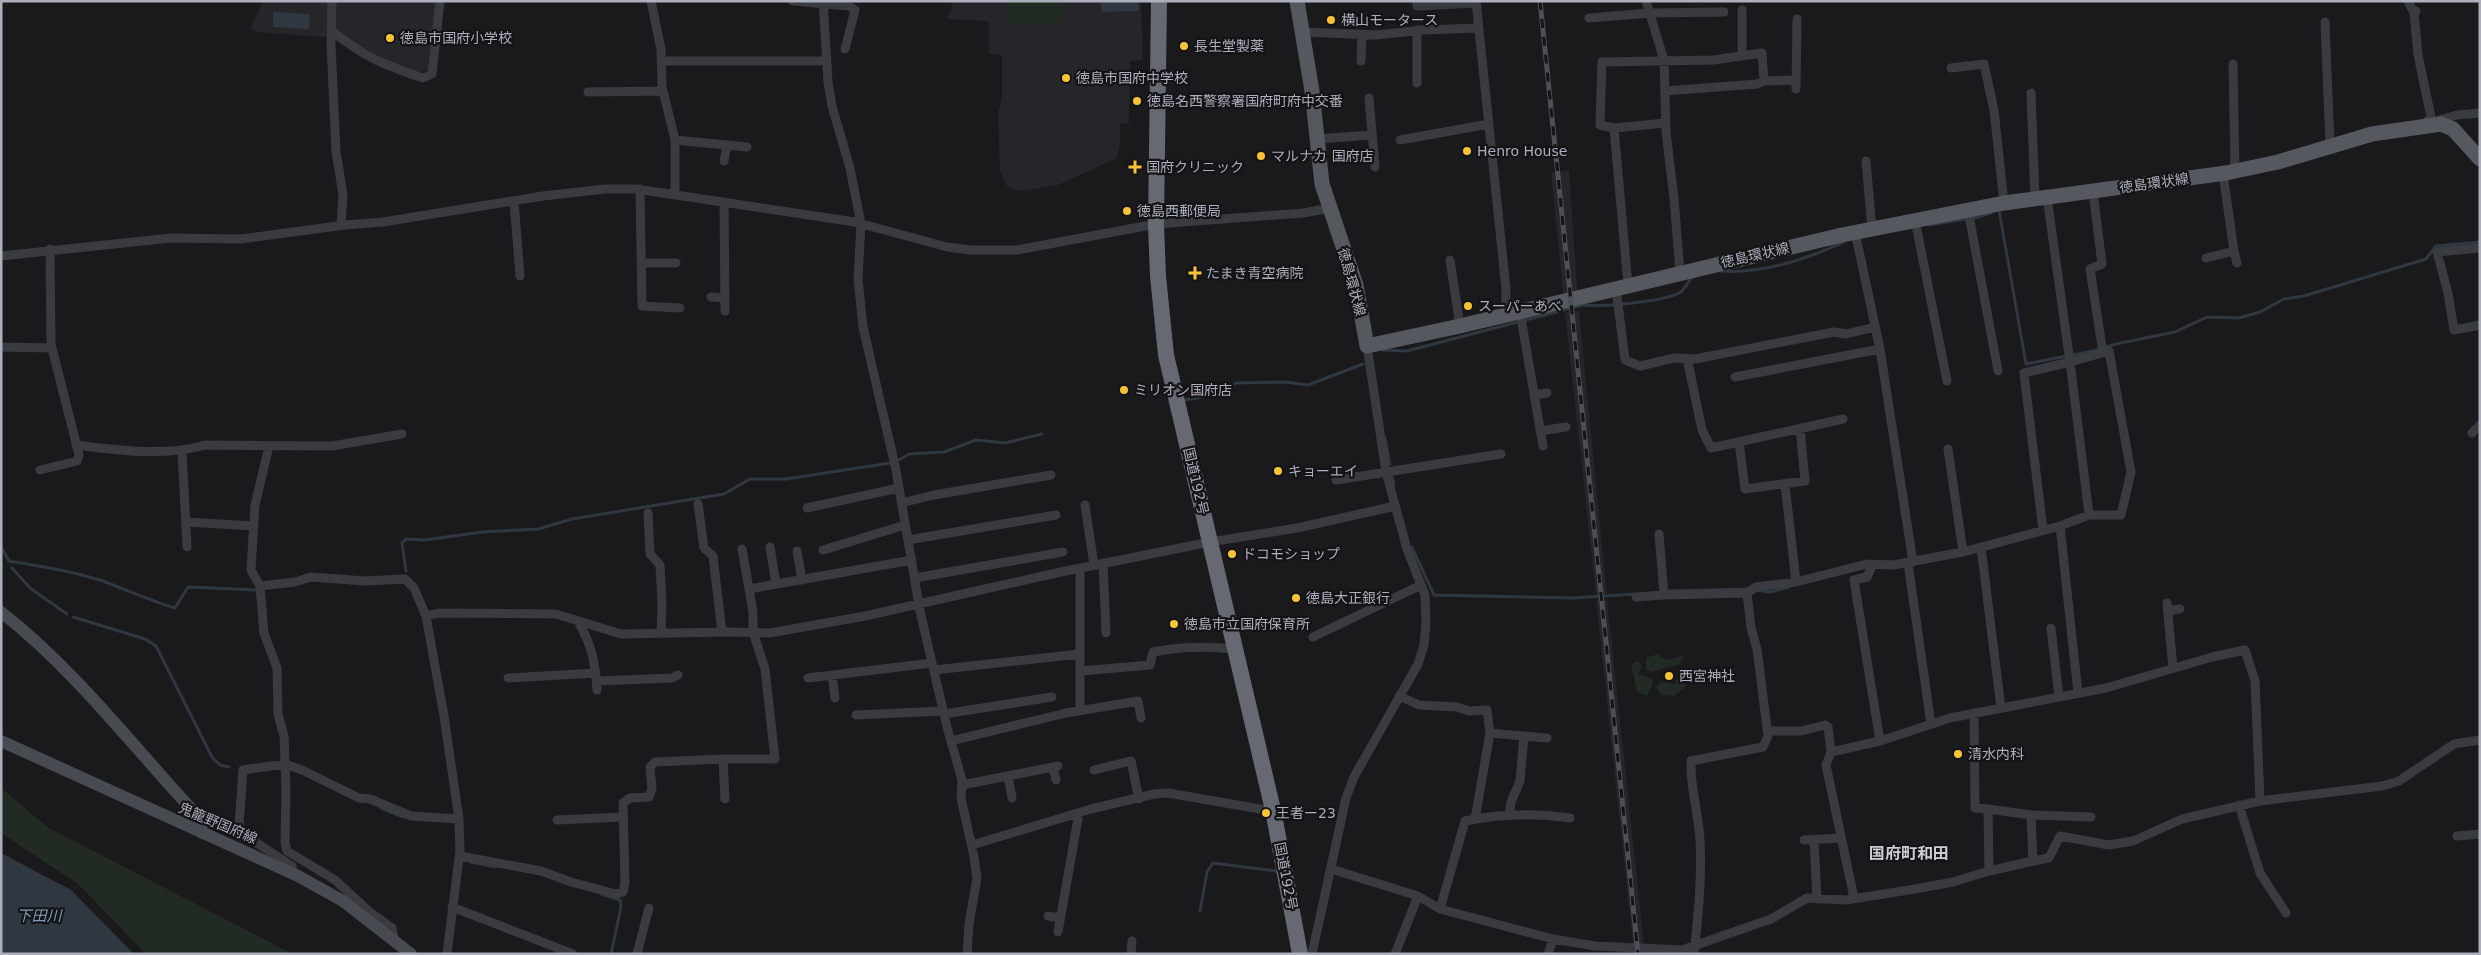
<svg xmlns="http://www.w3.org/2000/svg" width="2481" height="955" font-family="'DejaVu Sans','Noto Sans JP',sans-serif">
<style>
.built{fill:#262529}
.green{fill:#212a23}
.water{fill:#2f3740}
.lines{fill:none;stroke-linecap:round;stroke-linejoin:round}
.stream{stroke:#2f3740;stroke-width:3}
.street{stroke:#3a3b41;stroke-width:9}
.secondary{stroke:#484a51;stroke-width:12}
.primary{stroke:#565860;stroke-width:15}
.highway{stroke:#666872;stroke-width:16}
.rail-casing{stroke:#4d4f56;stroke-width:5}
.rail{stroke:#141417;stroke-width:3;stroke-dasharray:9;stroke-linecap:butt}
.poi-dot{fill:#f7c436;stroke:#141417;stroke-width:2}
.labels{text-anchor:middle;stroke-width:4.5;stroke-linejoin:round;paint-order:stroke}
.poi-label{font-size:14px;fill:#acafbc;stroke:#141417;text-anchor:start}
.street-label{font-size:14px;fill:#acafbc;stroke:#141417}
.water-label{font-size:15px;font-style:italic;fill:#829bb7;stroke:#141417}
.quarter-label{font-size:16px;font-weight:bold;fill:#cdcfd7;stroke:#141417}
</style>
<rect width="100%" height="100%" fill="#1a191c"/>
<path class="built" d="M 263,1 L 330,1 L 329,35 L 324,37 L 256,32 L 251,28 Z
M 335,1 L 437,1 L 430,70 L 419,73 L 381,62 L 360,50 L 334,27 Z
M 954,1 L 1141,1 L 1143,60 L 1130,61 L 1129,123 L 1120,124 L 1120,144 L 1117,158 L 1058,185 L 1021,191 L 1014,190 L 1006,185 L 1000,171 L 998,113 L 1002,96 L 1002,55 L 989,54 L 989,21 L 947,19 Z
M 1569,170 L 1578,302 L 1564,300 L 1551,173 Z
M 1579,310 L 1602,547 L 1607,594 L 1596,595 L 1565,313 Z
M 1596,599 L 1607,599 L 1645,954 L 1634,954 Z"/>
<path class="green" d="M 1008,1 L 1062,1 L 1063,22 L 1009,25 Z
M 1657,654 L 1667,660 L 1684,655 L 1680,664 L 1651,672 L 1646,669 L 1646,658 Z
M 1638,661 L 1642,666 L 1638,674 L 1651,678 L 1653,683 L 1647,696 L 1637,692 L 1631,665 Z
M 1680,673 L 1684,677 L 1686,687 L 1674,696 L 1661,695 L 1656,687 L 1661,682 L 1675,684 Z
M 1,788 L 49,828 L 293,954 L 146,954 L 78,884 L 1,833 Z"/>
<path class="water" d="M 1101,1 L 1138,1 L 1139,11 L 1102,12 Z
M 273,12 L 310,14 L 309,29 L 273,27 Z
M 1,853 L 71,890 L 134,954 L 1,954 Z"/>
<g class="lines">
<path class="stream" d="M 1999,210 L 2026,364 L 2093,351 L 2116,344 L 2175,332 L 2207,317 L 2239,318 L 2260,312 L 2284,299 L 2304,296 L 2426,259 L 2436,246 L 2480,242
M 1929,225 L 1978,217 L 1991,213
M 1721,271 C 1762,274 1807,259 1844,242
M 1382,350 L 1407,351 L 1583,305 C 1603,307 1664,302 1681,292 C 1685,289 1689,280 1693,276
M 1185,400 L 1213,395 L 1236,383 L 1285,382 L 1308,385 L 1363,364
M 1385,438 L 1390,464
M 897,461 L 909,454 L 944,452 L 976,440 L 1005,443 L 1042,434
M 1392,477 L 1394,484
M 1,547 L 9,561 C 40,566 72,571 103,581 C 127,590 150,601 175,608 L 188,587 L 258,590
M 1412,547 L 1434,595 L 1573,598 L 1635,594
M 12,568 L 30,588 L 67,614
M 406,571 L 402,543 L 406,539 L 425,540 L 482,532 L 538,529 L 572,519 L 724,494 L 750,479 L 786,479 L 890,463
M 1756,590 L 1770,592 L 1789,587
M 1664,591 L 1750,589
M 73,617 L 145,639 L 156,646 L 212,757 L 220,765 L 229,767
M 381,808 L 403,817
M 470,862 L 496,867
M 601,894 L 620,900 L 621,907 L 611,954
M 1200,911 L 1207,872 L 1213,863 L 1276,871"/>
<path class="street" d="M 332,1 L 331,45 L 336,151 L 343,195 L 341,225
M 651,1 L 661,49 L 662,87 L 675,140 L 675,194
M 793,1 L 849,6 L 855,10 L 845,49
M 823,1 L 828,82 L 832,106 L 850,168 L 861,224 L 858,279 L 863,327 L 896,470 L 920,611 L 947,727 L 962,780 L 961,798 L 974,857 L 977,878 L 969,924 L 967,954
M 1417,1 L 1417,6 L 1476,3
M 1476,1 L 1506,289 L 1506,315
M 1646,1 L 1664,60 L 1666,132 L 1674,198 L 1680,273
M 2408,1 L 2414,13 L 2416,11
M 1742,10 L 1742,56
M 2414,13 L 2418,55 L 2431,117 L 2424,125
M 1589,18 L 1650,13 L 1724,12
M 2325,22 L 2330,145
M 1417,30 L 1417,83
M 332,31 C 364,57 384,65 423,78 L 432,74 L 440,1
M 1303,32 L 1376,35 L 1423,30 L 1478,28
M 661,61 L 826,61
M 1361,61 L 1362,35
M 2233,64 L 2235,171
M 1951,68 L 1984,64 L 1994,110 L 2004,203
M 1796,89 L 1797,19
M 1665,91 L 1757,84 L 1764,81 L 1796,80
M 588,92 L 663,91
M 2031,93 L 2035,199
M 1369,98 L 1375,167
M 2436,121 L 2457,115 L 2480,113
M 1614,128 L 1600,125 L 1602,62 L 1713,60 L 1762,53 L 1764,81
M 1316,139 L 1372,135
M 675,140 L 747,147
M 1400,140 L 1489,124
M 724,161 L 727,145
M 1866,161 L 1872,229
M 2223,174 L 2234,251
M 640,189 L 642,306 L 680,308
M 2093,191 L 2102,264 L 2090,269 L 2103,353
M 2047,197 L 2070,362 L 2109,351 L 2131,472 L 2121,515 L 2089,515 L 2060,526 L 2078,693
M 514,201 L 520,276
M 724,202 L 725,311
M 1968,210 L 1998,371
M 1915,220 L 1947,381
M 1855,232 L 1880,349 L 1913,562
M 2480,248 L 2437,252 L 2448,293 L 2454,330 L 2480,325
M 1,256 L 171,238 L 241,239 L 345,225 L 383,222 L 543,196 L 605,189 L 636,189 L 855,222 L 947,247 L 970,250 L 1017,250 L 1156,224 L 1303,213 L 1331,208
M 2206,258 L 2234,251 L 2237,263
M 1450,260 L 1460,326
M 641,263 L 676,263
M 1628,285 L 1614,128 L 1665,123
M 1616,288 L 1625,360 L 1640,366 L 1674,358 L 1695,359 L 1834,332 L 1846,334 L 1875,327
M 711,297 L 725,298
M 1520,312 L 1543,446
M 1,347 L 52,348
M 1687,358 L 1702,430 L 1711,448 L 1843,419
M 1735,377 L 1880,349
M 1534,395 L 1547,393
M 1540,431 L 1566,427
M 2472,433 L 2480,425
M 1739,442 L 1745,489 L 1805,481 L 1800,428
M 76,445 C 118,450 164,457 205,445 L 332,446 L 402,434
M 269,446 L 255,505 L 251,570 L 260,586 L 264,633 L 277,668 L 278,714 L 284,736 L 286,789 L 285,842 L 287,851 L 335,880 L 371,913 L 392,928 L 394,939
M 1948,449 L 1963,552
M 182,451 L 187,547
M 40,470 L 77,461 L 79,455 L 51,344 L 50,249
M 1336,480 L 1501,454
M 1785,484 L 1796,582
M 901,503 L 934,495 L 1051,475
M 698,504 L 704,548 L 713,556 L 722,632
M 1085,505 L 1094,565
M 807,508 L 899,488
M 648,513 L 650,554 L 660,565 L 662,604 L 661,634
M 187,522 L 253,526
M 2043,530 L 2024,373 L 2070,362 L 2089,515
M 1659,534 L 1664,595 L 1747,593 L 1756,587 L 1796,582 L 1867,564 L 1893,565 L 1963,552 L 2060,526
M 908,540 L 1056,515
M 770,547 L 776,584
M 1981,547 L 2001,708
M 823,550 L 905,525
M 797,551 L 802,580
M 1103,563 L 1106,633
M 1908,563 L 1931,724
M 1873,564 L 1867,577 L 1854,580 L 1880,741 L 1950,718 L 2106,688 L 2212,657 L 2245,650 L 2255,681 L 2260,801
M 1080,568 L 1080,710
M 915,578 L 1063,552
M 260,586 L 295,582 L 311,577 L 365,581 L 405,579 L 414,588 L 426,616 L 444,716 L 459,819 L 460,851 L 447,954
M 749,589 L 912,560
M 1636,597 L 1664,595
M 2167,603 L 2173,668
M 2168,611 L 2180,609
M 426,616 L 438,613 L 556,614 L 621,634 L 726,632 L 770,633 L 865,616 L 1061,572 L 1210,542 L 1297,528 L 1395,506
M 578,621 C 592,646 595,661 597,690
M 2051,628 L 2059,697
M 1313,637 L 1421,585
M 934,670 L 1080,654
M 1081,671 L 1150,665 L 1153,652 C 1181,646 1207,646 1235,649
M 832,675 L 835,698
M 508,678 L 596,673
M 808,678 L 932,663
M 597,681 L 672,678 L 678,675
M 1399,696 L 1419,705 L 1457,707 L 1469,711 L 1487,710 L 1490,733 L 1475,819
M 1974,713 L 1975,808 L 1988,809 L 1989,871 L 2033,861 L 2031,815 L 1988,809
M 944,714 L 1052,697
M 856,715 L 943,711
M 1767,731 L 1801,731 L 1825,725 L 1828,727 L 1831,752 L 1880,741
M 1490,733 L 1547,738
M 951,741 L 1066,713 L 1138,701 L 1141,718
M 1831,752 L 1826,765 L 1854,898
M 723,759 L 725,799
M 1053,767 L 1056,780
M 1094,770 L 1131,761 L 1139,799
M 1008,776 L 1012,798
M 962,785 L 1058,766
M 2239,805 L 2260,873 L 2286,913
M 2031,815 L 2091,817
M 1509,816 L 1511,802 L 1520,781 L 1524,736
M 557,820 L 623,817
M 2457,836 L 2480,834
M 1804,840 L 1841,838
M 1814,840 L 1817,899
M 972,845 L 1091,809 L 1154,794 L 1168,793 L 1260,809 L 1273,810
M 460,856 L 541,871 L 571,882 L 616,894 L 623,892 L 625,883 L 623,803 L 630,798 L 649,797 L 652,789 L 650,767 L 655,762 L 723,759 L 775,759 L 765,669 L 753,632 L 753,612 L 742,549
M 2033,861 L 2049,858 L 2060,836 L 2109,845 L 2133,841 L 2182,819 L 2260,801 L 2382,786 L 2399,781 L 2454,744 L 2480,740
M 1331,869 L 1418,896 L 1440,909 L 1553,939 L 1595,946 L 1682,950 L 1771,919 L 1807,898 L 1846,900 L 1915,889 L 1953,882 L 1989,871
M 293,874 L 292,866 L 243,834 L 239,826 L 243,770 L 285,764 L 302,770 L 359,798 L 370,799 L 411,816 L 459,819
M 452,907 L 573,954
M 1440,909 L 1465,821 C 1500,814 1536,813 1570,818
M 1048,916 L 1060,918
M 1058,932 L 1079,813
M 637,954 L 649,908
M 1131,954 L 1132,941
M 1312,954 L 1346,798 L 1354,777 L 1418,664 L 1424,645 L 1426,623 L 1425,595 L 1407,549 L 1386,472 L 1367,346
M 1395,954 L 1418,896
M 1548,954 L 1553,939
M 1694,954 C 1698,917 1702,879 1700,841 C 1699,814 1690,789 1691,761 L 1763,747 L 1768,736 L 1757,649 L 1751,628 L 1747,593"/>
<path class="secondary" d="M 1,612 C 74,669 131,744 194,812 L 200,821 L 202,833
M 1,741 L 298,876 L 343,901 L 411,954"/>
<path class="primary" d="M 1297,1 L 1312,91 L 1322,184 L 1356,285 L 1367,346 L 1460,326 L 1842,235 L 2004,203 L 2226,173 L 2278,162 L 2372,134 L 2441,124 L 2453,129 L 2480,159"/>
<path class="highway" d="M 1159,1 L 1156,224 L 1158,276 L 1166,355 L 1273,810 L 1300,954"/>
<g class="rail-casing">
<path id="rail" d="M 1540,1 L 1638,954"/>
</g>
<use href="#rail" class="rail"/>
</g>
<g class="poi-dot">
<circle cx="1331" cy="20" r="5"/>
<circle cx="390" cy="38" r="5"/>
<circle cx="1184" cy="46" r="5"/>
<circle cx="1066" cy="78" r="5"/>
<circle cx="1137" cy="101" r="5"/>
<circle cx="1467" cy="151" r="5"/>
<circle cx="1261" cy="156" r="5"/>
<path d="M1132.5 159.5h5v5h5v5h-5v5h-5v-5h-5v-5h5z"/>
<circle cx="1127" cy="211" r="5"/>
<path d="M1192.5 265.5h5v5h5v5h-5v5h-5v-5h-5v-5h5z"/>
<circle cx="1468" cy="306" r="5"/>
<circle cx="1124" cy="390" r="5"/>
<circle cx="1278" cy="471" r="5"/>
<circle cx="1232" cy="554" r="5"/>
<circle cx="1296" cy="598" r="5"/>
<circle cx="1174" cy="624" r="5"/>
<circle cx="1669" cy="676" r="5"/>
<circle cx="1958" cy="754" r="5"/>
<circle cx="1266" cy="813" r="5"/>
</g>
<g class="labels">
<g class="poi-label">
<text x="1341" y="25">横山モータース</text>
<text x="400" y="43">徳島市国府小学校</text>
<text x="1194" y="51">長生堂製薬</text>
<text x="1076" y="83">徳島市国府中学校</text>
<text x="1147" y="106">徳島名西警察署国府町府中交番</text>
<text x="1477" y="156">Henro House</text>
<text x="1271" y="161">マルナカ 国府店</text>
<text x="1146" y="172">国府クリニック</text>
<text x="1137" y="216">徳島西郵便局</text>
<text x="1206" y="278">たまき青空病院</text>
<text x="1478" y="311">スーパーあべ</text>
<text x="1134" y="395">ミリオン国府店</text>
<text x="1288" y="476">キョーエイ</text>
<text x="1242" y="559">ドコモショップ</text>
<text x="1306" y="603">徳島大正銀行</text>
<text x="1184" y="629">徳島市立国府保育所</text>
<text x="1679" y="681">西宮神社</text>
<text x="1968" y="759">清水内科</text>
<text x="1276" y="818">王者ー23</text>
</g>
<g class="street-label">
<text transform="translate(2154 183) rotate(-8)" y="5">徳島環状線</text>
<text transform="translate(1755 255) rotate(-13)" y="5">徳島環状線</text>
<text transform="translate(1352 282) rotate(75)" y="5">徳島環状線</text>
<text transform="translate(1196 481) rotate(77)" y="5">国道192号</text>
<text transform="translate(218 823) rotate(23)" y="5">鬼籠野国府線</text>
<text transform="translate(1286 876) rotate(79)" y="5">国道192号</text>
</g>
<g class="water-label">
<text x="39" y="921">下田川</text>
</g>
<g class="quarter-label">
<text x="1909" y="859">国府町和田</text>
</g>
</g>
<rect width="2481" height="955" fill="none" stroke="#acafbc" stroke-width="5"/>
</svg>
